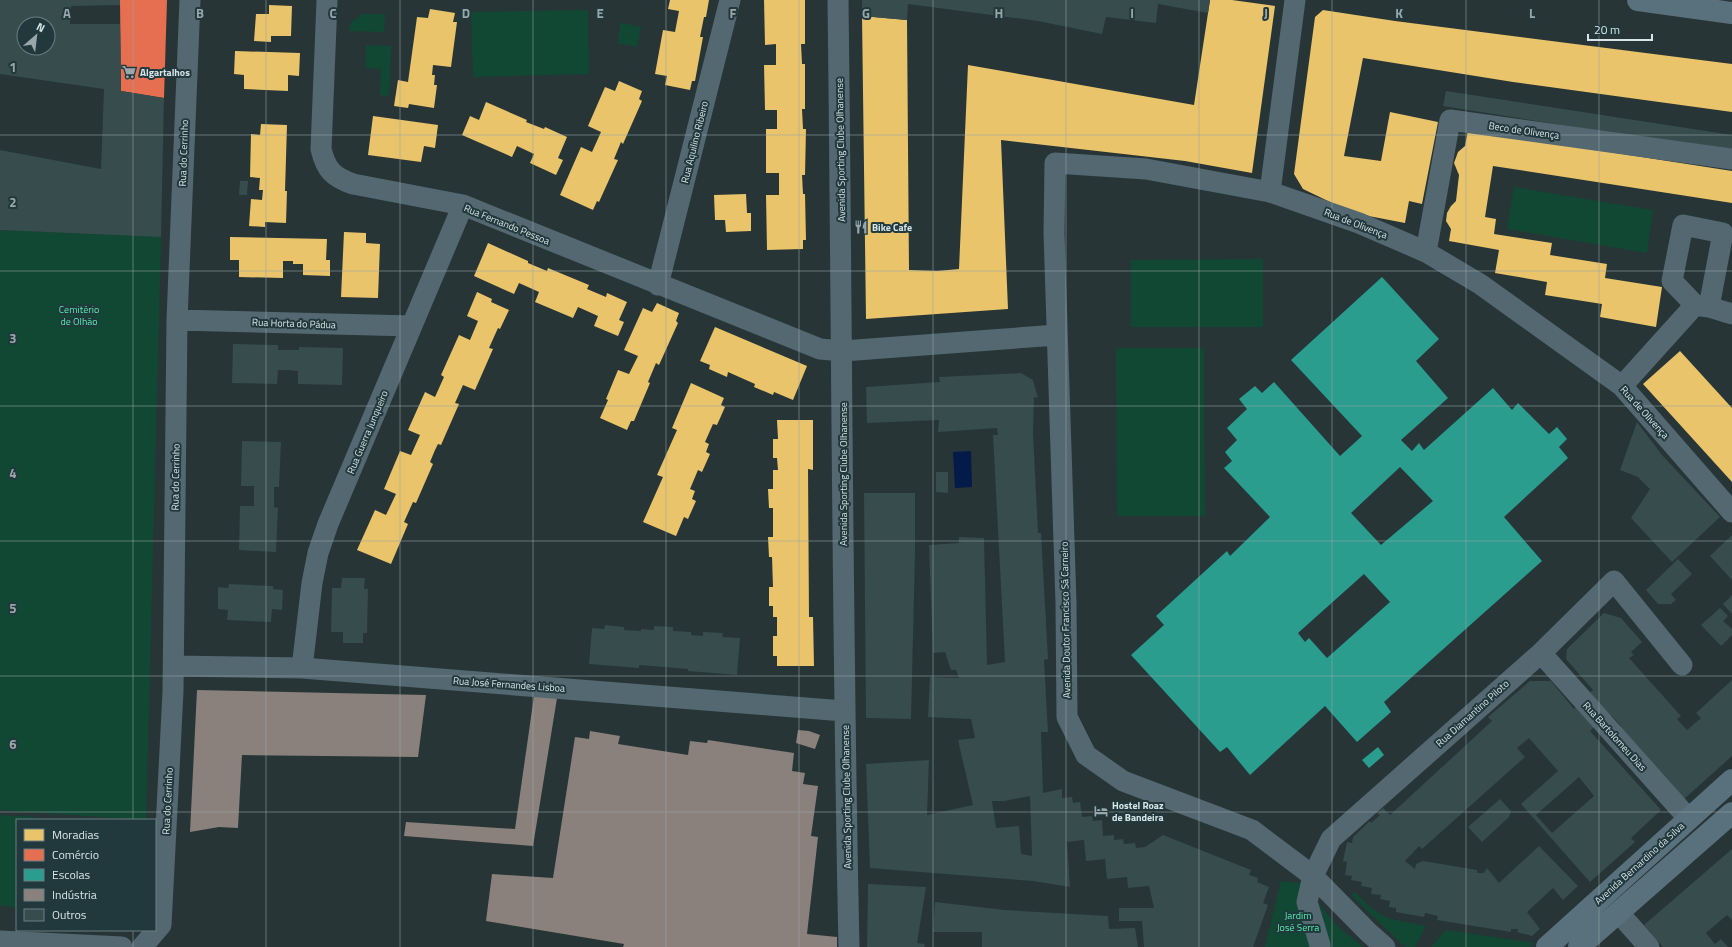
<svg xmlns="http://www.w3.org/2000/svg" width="1732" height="947" font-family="'Titillium Web',sans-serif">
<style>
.green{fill:#114834}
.water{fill:#041a49}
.homes{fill:#e9c46a}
.shops{fill:#e76f51}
.schools{fill:#2a9d8f;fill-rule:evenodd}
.industry{fill:#8a817c}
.building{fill:#374c4c;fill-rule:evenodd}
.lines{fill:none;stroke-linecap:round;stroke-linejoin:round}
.minor{stroke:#546872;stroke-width:21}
.major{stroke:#59717d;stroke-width:22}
.grid{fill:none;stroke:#99a7aa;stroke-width:1;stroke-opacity:0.55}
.labels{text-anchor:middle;stroke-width:4;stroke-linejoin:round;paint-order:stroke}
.poi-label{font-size:10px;font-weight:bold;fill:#d7e5e8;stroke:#21393d;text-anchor:start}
.street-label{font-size:10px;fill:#d7e5e8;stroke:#21393d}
.park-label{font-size:10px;fill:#57eeae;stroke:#21393d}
.grid-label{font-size:13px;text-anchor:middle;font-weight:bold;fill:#99a7aa;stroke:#21393d;stroke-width:4;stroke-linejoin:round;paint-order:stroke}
</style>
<rect width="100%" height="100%" fill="#273537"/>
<path class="green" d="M 588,10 L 589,74 L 473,77 L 471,12 Z
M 362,14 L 385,14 L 384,32 L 349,31 L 350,24 Z
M 621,23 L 641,27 L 637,47 L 617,43 Z
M 366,45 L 391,46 L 389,96 L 380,95 L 381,69 L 365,68 Z
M 1514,187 L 1653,210 L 1647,253 L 1507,229 Z
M 0,230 L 161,237 L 146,820 L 0,810 Z
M 1263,259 L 1263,327 L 1131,327 L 1131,260 Z
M 1116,348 L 1204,348 L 1205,516 L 1117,516 Z
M 0,815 L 34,817 L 34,820 L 17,820 L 17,908 L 0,905 Z
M 1281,881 L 1302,883 L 1337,926 L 1363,947 L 1265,947 Z
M 1352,893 L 1357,894 L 1371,908 L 1387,918 L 1426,926 L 1415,947 L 1407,947 L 1402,944 L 1353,897 Z
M 1446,930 L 1535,943 L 1530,947 L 1431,947 Z"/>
<path class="water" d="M 971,451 L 972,487 L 955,488 L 953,452 Z"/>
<path class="homes" d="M 670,0 L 709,0 L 706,17 L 704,17 L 700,37 L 703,37 L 695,81 L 692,81 L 690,90 L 665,85 L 667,76 L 655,74 L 663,30 L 675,32 L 679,11 L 668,9 Z
M 764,0 L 805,0 L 805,44 L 801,44 L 802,64 L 805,64 L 805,109 L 802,109 L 803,129 L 806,129 L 805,175 L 802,175 L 803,194 L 805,194 L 806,240 L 803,240 L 803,249 L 767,250 L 766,195 L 779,195 L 779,173 L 766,173 L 766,129 L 777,129 L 777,110 L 765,110 L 764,65 L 776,65 L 776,44 L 765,45 Z
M 1210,0 L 1232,0 L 1275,6 L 1252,173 L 1185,161 L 1001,140 L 1008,309 L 866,319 L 862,16 L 907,20 L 909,270 L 937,271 L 959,269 L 968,65 L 1194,105 Z
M 269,5 L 292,6 L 291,36 L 271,36 L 271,42 L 254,41 L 256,14 L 269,14 Z
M 430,9 L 455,13 L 453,22 L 457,22 L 451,67 L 433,65 L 432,75 L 435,75 L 434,85 L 437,85 L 434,108 L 409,104 L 408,108 L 394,106 L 398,80 L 408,82 L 417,17 L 428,18 Z
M 1323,10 L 1395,21 L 1732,64 L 1732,112 L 1513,82 L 1363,58 L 1344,156 L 1381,161 L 1390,112 L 1438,122 L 1422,204 L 1409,201 L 1405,223 L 1353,213 L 1303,189 L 1294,174 L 1315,17 Z
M 235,51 L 300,53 L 299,76 L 288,75 L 288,91 L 244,89 L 244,75 L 234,74 Z
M 619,81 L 642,91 L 639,99 L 642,101 L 623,144 L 621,142 L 614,159 L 618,160 L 599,202 L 597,201 L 593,210 L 560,195 L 581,147 L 592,152 L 601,132 L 588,126 L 605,87 L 615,91 Z
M 486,102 L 527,120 L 526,122 L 544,129 L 545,127 L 567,137 L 558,158 L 563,160 L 556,175 L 530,163 L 534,154 L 517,146 L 512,157 L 462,135 L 470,116 L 479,120 Z
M 373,116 L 438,125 L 435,148 L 424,146 L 421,162 L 368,155 Z
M 261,124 L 287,125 L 285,191 L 287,191 L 286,223 L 265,222 L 265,227 L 249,226 L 251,199 L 262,200 L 263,190 L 259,190 L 260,178 L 250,177 L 251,134 L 260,135 Z
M 1468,130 L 1732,171 L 1732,203 L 1493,166 L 1485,217 L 1496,219 L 1494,234 L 1552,243 L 1550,255 L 1607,264 L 1605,278 L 1662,287 L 1656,327 L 1600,317 L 1602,304 L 1545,295 L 1547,282 L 1495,273 L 1499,250 L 1449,241 L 1451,229 L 1446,221 L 1447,213 L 1451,206 L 1456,201 L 1459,175 L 1454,163 L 1458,152 L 1465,146 Z
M 746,194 L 747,213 L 751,213 L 751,231 L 726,232 L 725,220 L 715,220 L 714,195 Z
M 344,232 L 366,233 L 366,243 L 380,244 L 378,298 L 341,297 Z
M 230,237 L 327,239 L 326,260 L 330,260 L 330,276 L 303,275 L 303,264 L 293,264 L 293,261 L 283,261 L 283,278 L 239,277 L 239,260 L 230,260 Z
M 488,243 L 528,261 L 528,263 L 547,271 L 548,268 L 589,285 L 587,289 L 606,297 L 607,293 L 627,302 L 619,320 L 624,322 L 618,336 L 594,326 L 598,316 L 578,307 L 573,318 L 535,302 L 539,292 L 519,283 L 514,294 L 474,276 Z
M 477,292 L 492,299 L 491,302 L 509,310 L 500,329 L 498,328 L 489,348 L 493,349 L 475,390 L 463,385 L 455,403 L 459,404 L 441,445 L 438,444 L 435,450 L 430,462 L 433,464 L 416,503 L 413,502 L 404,522 L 408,524 L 391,564 L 357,550 L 375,510 L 386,515 L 396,494 L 384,489 L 400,451 L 411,455 L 420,435 L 408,430 L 425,392 L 435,397 L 444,377 L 441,375 L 459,335 L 470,340 L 478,321 L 467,316 Z
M 657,303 L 679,313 L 676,321 L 678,323 L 659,365 L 656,363 L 648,382 L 650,383 L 634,421 L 631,421 L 627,430 L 600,418 L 608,400 L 606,399 L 618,370 L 629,374 L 638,356 L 624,350 L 643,308 L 652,312 Z
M 715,327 L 807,366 L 793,400 L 774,392 L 773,395 L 754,387 L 755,384 L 728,372 L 727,377 L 709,369 L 710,365 L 700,361 Z
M 1680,351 L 1732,408 L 1732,482 L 1643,384 Z
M 691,383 L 724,398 L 721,405 L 725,407 L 717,425 L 713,424 L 705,442 L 709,444 L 706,452 L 710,454 L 702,472 L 698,470 L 690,489 L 695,491 L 692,499 L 696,501 L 688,519 L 684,517 L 676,536 L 643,522 L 663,477 L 657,475 L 677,430 L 672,428 Z
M 777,420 L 813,420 L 813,470 L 808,469 L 809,617 L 813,617 L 814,666 L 777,666 L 777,656 L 773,656 L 773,636 L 777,636 L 777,617 L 773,617 L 773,606 L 769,606 L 769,587 L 773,587 L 772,557 L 769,557 L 768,537 L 773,537 L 773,508 L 769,508 L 768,489 L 773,489 L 773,470 L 778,470 L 777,458 L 773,458 L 773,439 L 778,439 Z"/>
<path class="shops" d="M 120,0 L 167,0 L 164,98 L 121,91 Z"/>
<path class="schools" d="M 1382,277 L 1439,339 L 1416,361 L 1448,398 L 1401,440 L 1412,451 L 1419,443 L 1424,450 L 1493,388 L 1512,410 L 1518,403 L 1549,434 L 1557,427 L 1567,439 L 1559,447 L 1568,458 L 1504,517 L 1542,561 L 1384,702 L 1391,712 L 1357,742 L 1325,706 L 1250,775 L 1227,747 L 1220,752 L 1131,655 L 1164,625 L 1156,616 L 1227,551 L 1230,556 L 1270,517 L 1224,468 L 1232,461 L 1225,452 L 1237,440 L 1227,428 L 1247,409 L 1239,399 L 1255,386 L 1262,393 L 1274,382 L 1340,456 L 1362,436 L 1291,360 ZM 1400,467 L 1433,501 L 1381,545 L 1351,513 ZM 1364,574 L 1390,602 L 1327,658 L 1309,638 L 1305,642 L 1298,633 Z
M 1378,747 L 1384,755 L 1369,768 L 1362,760 Z"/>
<path class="industry" d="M 197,690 L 426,695 L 418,757 L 242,755 L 238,828 L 219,827 L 190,832 Z
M 534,696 L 557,698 L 533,846 L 404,836 L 406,822 L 515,829 Z
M 798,730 L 809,731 L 820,735 L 815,749 L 796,743 Z
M 590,731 L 620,736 L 618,744 L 688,755 L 690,741 L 707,743 L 708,740 L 794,753 L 792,771 L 805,773 L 803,784 L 818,786 L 811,836 L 818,837 L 807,934 L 837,937 L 837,947 L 623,947 L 624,944 L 486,921 L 492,874 L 553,878 L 575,737 L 589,739 Z"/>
<path class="building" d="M 0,0 L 120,0 L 120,5 L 71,6 L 70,24 L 120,24 L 121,91 L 164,98 L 161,237 L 0,230 L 0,150 L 101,169 L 104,89 L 0,74 ZM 24,24 L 48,24 L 48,48 L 24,48 Z
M 862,0 L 1210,0 L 1208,13 L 1158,4 L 1156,23 L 1106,17 L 1102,34 L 1038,21 L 908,4 L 907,20 L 862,16 Z
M 1446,91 L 1732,135 L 1732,152 L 1443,106 Z
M 240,181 L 248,181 L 247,195 L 239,195 Z
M 233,344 L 278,345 L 278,350 L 299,350 L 299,347 L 343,348 L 342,385 L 298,384 L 298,371 L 288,370 L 278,370 L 277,384 L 232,383 Z
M 1021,373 L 1033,380 L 1038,398 L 1034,397 L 1033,433 L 1038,533 L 1041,533 L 1048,659 L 1044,660 L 1048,732 L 1041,732 L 1043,793 L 1062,789 L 1062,798 L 1072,797 L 1073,803 L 1080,802 L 1082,817 L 1092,816 L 1093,821 L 1102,820 L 1103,836 L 1114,835 L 1114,840 L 1123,839 L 1124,844 L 1135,843 L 1136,848 L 1145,847 L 1163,835 L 1251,870 L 1249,875 L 1258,878 L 1257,882 L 1269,887 L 1263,903 L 1268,905 L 1253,947 L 1144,947 L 1142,921 L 1119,921 L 1119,908 L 1154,908 L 1149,886 L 1128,888 L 1127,877 L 1107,879 L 1105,859 L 1086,861 L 1084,840 L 1067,842 L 1070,887 L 1033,881 L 870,868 L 866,764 L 929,760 L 927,815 L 973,805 L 958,740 L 975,738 L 971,719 L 928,717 L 930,677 L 959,678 L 956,670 L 951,670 L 945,652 L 933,653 L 929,545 L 959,543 L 959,537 L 984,538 L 987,665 L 1005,662 L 993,435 L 998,435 L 997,428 L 938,432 L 939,420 L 867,423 L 866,387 L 940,382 L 939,377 ZM 1030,796 L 1032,856 L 1021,854 L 1019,826 L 996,828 L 992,801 L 1004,801 Z
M 1637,422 L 1662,455 L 1720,517 L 1672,562 L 1631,518 L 1650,489 L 1638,477 L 1620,470 Z
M 242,441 L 281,442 L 279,487 L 274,487 L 274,507 L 278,508 L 276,552 L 239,550 L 240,506 L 254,506 L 254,486 L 241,486 Z
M 936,472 L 948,472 L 948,493 L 936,492 Z
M 864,493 L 915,493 L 915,553 L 911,719 L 866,718 Z
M 1732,535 L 1732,580 L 1710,556 Z
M 1678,559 L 1692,574 L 1671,594 L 1676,600 L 1671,604 L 1658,604 L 1646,590 Z
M 342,578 L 365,578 L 364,589 L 368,589 L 367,633 L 363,633 L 363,643 L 343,643 L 343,632 L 331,632 L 332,588 L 341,588 Z
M 229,584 L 273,586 L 273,589 L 283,590 L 282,610 L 272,609 L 271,622 L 227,620 L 228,610 L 218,609 L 218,587 L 228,588 Z
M 1732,595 L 1732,614 L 1723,604 Z
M 1720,608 L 1728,616 L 1723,621 L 1732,629 L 1732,635 L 1721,646 L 1701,625 Z
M 1604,613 L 1621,618 L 1642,642 L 1631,652 L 1634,655 L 1629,658 L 1681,716 L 1677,719 L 1687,730 L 1701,718 L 1696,713 L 1732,680 L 1732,756 L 1683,800 L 1617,729 L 1621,726 L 1612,716 L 1609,718 L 1588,694 L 1593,690 L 1566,659 L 1567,649 Z
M 605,625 L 624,627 L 624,630 L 641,631 L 641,629 L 654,630 L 654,626 L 673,627 L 673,631 L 691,632 L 691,635 L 703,636 L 703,632 L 723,633 L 722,637 L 740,638 L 737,675 L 688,671 L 688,669 L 639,665 L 639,668 L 589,664 L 592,628 L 604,629 Z
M 1530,681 L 1551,681 L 1574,709 L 1576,707 L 1594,727 L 1590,731 L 1661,810 L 1631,838 L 1635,842 L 1590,882 L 1521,804 L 1558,771 L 1529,738 L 1517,748 L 1525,757 L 1422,849 L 1419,846 L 1405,861 L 1415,869 L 1416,864 L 1423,861 L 1477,870 L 1477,873 L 1484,873 L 1487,868 L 1499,883 L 1539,846 L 1578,886 L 1563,900 L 1553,888 L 1527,912 L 1540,929 L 1532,936 L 1517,932 L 1518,929 L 1511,929 L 1511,932 L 1437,920 L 1438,916 L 1425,913 L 1424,917 L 1396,912 L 1396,908 L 1389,907 L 1390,901 L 1380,899 L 1381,895 L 1371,894 L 1372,888 L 1361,886 L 1362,882 L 1351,880 L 1352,876 L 1345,875 L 1347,862 L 1343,861 L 1347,842 L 1352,843 L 1353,837 L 1370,821 L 1371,823 L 1380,815 L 1377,813 L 1383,808 L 1390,815 L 1492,721 L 1488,717 ZM 1579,777 L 1594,796 L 1552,833 L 1536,815 Z
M 1500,799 L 1511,811 L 1509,817 L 1482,842 L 1468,827 Z
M 1732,849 L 1732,920 L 1727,915 L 1706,933 L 1715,944 L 1721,939 L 1728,947 L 1663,947 L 1644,925 Z
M 868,884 L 926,887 L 917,943 L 925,944 L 924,947 L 867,947 Z
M 935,902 L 1005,910 L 1108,916 L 1109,929 L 1135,928 L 1138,947 L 982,947 L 982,932 L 933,932 Z"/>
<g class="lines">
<path class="minor" d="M 838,0 C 842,316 842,631 849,947
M 327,1 L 321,149 C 326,170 333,177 353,184 L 463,205 L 820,349 L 843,351 L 1057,335
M 1270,192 L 1295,0
M 1683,225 L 1723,233 L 1709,307 L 1695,305 L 1672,281 Z
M 1426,252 L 1450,120 L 1732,159
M 658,285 L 730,0
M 1709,307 L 1732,314
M 177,320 L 412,326
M 1622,386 L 1695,305
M 1541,653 L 1689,819
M 174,666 L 302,668 L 844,711
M 302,668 L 312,583 L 318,553 L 328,524 L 463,205
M 1618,912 L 1649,947
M 0,941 L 122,947
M 1320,945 L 1307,902 L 1313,876 L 1331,839 L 1541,653 L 1614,581 L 1682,665
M 142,947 L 161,925 L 173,692 L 177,320 L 190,0
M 1385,947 L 1368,932 L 1313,876 L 1252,830 L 1123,781 L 1086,755 L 1067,717 L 1066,603 L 1054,233 L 1055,163 L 1146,169 L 1270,192 L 1359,223 L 1426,252 L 1480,284 L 1622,386 L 1732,512"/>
<path class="major" d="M 1638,0 L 1732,13
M 1547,947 L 1732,780
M 1579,947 L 1732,813"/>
</g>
<path class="grid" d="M 133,0 L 133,820M 266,0 L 266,947M 400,0 L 400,947M 533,0 L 533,947M 666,0 L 666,947M 799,0 L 799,947M 933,0 L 933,947M 1066,0 L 1066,947M 1199,0 L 1199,947M 1332,0 L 1332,947M 1466,0 L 1466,947M 1599,0 L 1599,947M 0,135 L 1732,135M 0,271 L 1732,271M 0,406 L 1732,406M 0,541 L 1732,541M 0,676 L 1732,676M 0,812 L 1732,812M 133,930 L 133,947"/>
<defs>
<g id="supermarket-bare" transform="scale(1.08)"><path d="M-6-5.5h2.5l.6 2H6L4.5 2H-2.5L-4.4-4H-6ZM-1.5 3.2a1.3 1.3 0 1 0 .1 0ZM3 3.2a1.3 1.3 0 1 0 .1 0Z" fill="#99a7aa" stroke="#21393d" stroke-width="2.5" paint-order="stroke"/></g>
<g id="restaurant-bare" transform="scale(1.08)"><path d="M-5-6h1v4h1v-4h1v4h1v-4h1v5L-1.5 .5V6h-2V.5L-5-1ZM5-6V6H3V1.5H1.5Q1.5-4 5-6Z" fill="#99a7aa" stroke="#21393d" stroke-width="2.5" paint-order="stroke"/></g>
<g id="hotel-bare" transform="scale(1.08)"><path d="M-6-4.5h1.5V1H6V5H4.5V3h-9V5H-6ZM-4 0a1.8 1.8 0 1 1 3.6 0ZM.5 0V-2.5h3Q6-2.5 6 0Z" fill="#99a7aa" stroke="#21393d" stroke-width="2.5" paint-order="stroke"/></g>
</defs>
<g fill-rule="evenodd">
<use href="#supermarket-bare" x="129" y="72"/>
<use href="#restaurant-bare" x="861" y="227"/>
<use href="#hotel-bare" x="1101" y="811"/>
</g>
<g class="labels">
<g class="poi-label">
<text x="140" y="76">Algartalhos</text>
<text x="872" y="231">Bike Cafe</text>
<text x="1112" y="809">Hostel Roaz<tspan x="1112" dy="12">de Bandeira</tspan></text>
</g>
<g class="street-label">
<text transform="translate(1524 130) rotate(8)" y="4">Beco de Olivença</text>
<text transform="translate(694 142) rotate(-76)" y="4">Rua Aquilino Ribeiro</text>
<text transform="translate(840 150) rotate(-91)" y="4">Avenida Sporting Clube Olhanense</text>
<text transform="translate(183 153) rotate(-88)" y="4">Rua do Cerrinho</text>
<text transform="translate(1356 223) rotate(21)" y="4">Rua de Olivença</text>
<text transform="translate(507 224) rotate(22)" y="4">Rua Fernando Pessoa</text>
<text transform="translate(294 323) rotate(2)" y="4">Rua Horta do Pádua</text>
<text transform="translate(1645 412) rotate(48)" y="4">Rua de Olivença</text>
<text transform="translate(367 432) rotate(-67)" y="4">Rua Guerra Junqueiro</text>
<text transform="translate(843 474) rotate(-90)" y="4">Avenida Sporting Clube Olhanense</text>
<text transform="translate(175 477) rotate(-89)" y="4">Rua do Cerrinho</text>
<text transform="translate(1065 620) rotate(-91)" y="4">Avenida Doutor Francisco Sá Carneiro</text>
<text transform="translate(509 684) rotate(4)" y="4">Rua José Fernandes Lisboa</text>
<text transform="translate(1472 713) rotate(-42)" y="4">Rua Diamantino Piloto</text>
<text transform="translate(1615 736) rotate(48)" y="4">Rua Bartolomeu Dias</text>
<text transform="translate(846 797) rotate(-91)" y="4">Avenida Sporting Clube Olhanense</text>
<text transform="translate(167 801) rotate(-87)" y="4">Rua do Cerrinho</text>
<text transform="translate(1639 863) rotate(-42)" y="4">Avenida Bernardino da Silva</text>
</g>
<g class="park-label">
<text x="79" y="313">Cemitério<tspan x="79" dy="12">de Olhão</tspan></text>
<text x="1298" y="919">Jardim<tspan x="1298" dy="12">José Serra</tspan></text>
</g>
</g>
<g class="grid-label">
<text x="67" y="18">A</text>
<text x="200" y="18">B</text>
<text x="333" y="18">C</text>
<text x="466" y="18">D</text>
<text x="600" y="18">E</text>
<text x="733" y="18">F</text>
<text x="866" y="18">G</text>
<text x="999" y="18">H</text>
<text x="1132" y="18">I</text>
<text x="1266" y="18">J</text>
<text x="1399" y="18">K</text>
<text x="1532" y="18">L</text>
<text x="13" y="72">1</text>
<text x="13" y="207">2</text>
<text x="13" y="343">3</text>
<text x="13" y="478">4</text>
<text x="13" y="613">5</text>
<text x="13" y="749">6</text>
</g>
<rect x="16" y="819" width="140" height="112" fill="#21393d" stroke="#6a7e81"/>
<rect x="24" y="829" width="20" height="12" fill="#e9c46a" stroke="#6a7e81"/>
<text x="52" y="839" font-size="12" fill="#d7e5e8">Moradias</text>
<rect x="24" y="849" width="20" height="12" fill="#e76f51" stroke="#6a7e81"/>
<text x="52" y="859" font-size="12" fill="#d7e5e8">Comércio</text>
<rect x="24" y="869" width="20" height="12" fill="#2a9d8f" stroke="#6a7e81"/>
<text x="52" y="879" font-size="12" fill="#d7e5e8">Escolas</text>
<rect x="24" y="889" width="20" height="12" fill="#8a817c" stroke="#6a7e81"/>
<text x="52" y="899" font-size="12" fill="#d7e5e8">Indústria</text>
<rect x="24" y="909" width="20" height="12" fill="#374c4c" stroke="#6a7e81"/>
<text x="52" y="919" font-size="12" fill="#d7e5e8">Outros</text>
<g transform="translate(36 36) rotate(28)"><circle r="19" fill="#21393d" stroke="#6a7e81"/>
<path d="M0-3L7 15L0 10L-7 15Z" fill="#99a7aa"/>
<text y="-6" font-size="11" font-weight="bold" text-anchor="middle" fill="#d7e5e8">N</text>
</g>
<path d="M1588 34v6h64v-6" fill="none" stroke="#d7e5e8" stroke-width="2"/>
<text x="1594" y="34" font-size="12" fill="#d7e5e8" stroke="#21393d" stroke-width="3" paint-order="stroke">20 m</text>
</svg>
